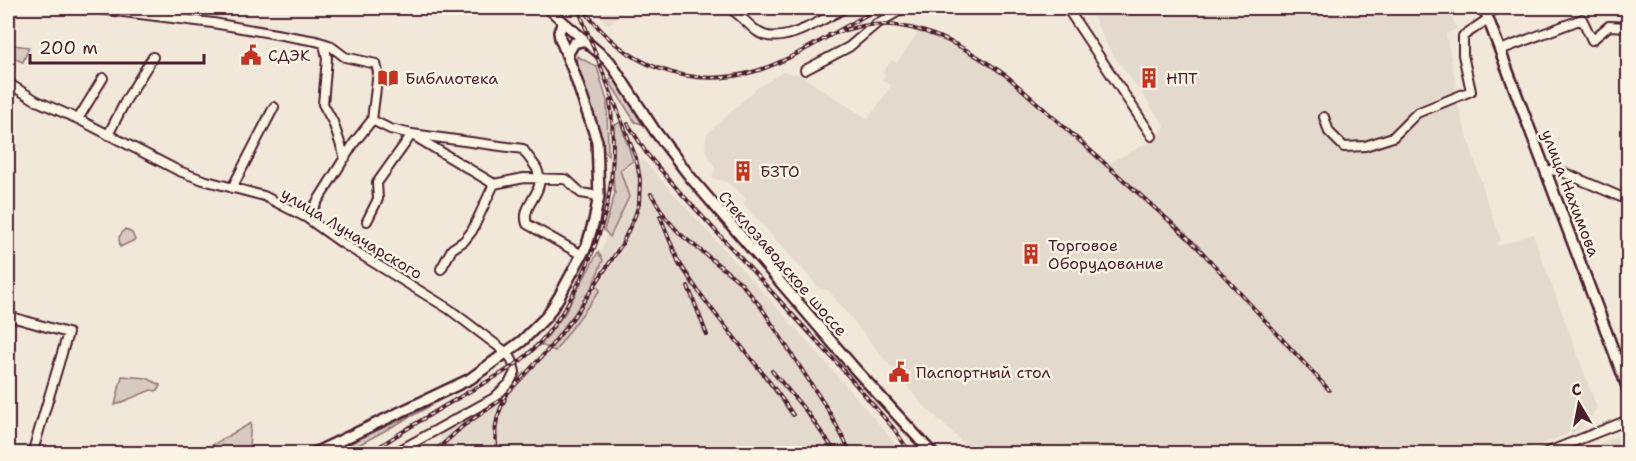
<svg xmlns="http://www.w3.org/2000/svg" width="1636" height="461" font-family="'Shantell Sans',sans-serif">
<style>
.built{fill:#e4d9cd}
.green{fill:#d8cac0;stroke:#917476;stroke-width:1.5}
.lines{fill:none;stroke-linecap:round;stroke-linejoin:round}
.minor-casing{stroke:#4a1f2b;stroke-width:12}
.major-casing{stroke:#4a1f2b;stroke-width:14}
.minor{stroke:#fcf5e5;stroke-width:8}
.major{stroke:#fcf5e5;stroke-width:9}
.rail-casing{stroke:#4a1f2b;stroke-width:4}
.rail{stroke:#fcf5e5;stroke-width:1.5;stroke-dasharray:4.5;stroke-linecap:butt}
.labels{text-anchor:middle;stroke-width:5;stroke-linejoin:round;paint-order:stroke}
.poi-label{font-size:16px;fill:#4a1f2b;stroke:#fcf5e5;text-anchor:start}
.street-label{font-size:16px;fill:#4a1f2b;stroke:#fcf5e5}
</style>
<rect width="100%" height="100%" fill="#f1e8da"/>
<filter id="ink" filterUnits="userSpaceOnUse"><feTurbulence type="fractalNoise" baseFrequency=".0167" numOctaves="2"/><feDisplacementMap in="SourceGraphic" scale="12" xChannelSelector="R" yChannelSelector="G"/><feConvolveMatrix kernelMatrix="1 2 1 2 8 2 1 2 1" color-interpolation-filters="sRGB"/></filter>
<g filter="url(#ink)">
<path class="built" d="M 594,8 L 621,8 L 624,12 L 608,25 Z
M 1089,8 L 1448,8 L 1457,29 L 1446,34 L 1456,84 L 1455,95 L 1486,198 L 1501,240 L 1496,243 L 1498,246 L 1533,234 L 1597,408 L 1579,430 L 1516,453 L 974,453 L 920,402 L 828,290 L 820,289 L 743,203 L 747,199 L 728,183 L 712,178 L 715,168 L 705,150 L 706,135 L 756,89 L 783,72 L 798,74 L 868,119 L 891,86 L 882,80 L 885,75 L 883,73 L 891,60 L 897,63 L 919,31 L 934,34 L 981,57 L 1008,77 L 1107,164 L 1155,139 L 1165,126 L 1109,49 Z
M 642,159 L 783,314 L 793,327 L 796,328 L 891,438 L 900,453 L 422,454 L 442,440 L 439,435 L 477,412 L 508,390 L 548,346 L 593,275 L 605,241 L 622,171 Z
M 1622,434 L 1627,453 L 1569,453 L 1602,443 Z"/>
<path class="green" d="M 13,45 L 29,47 L 23,62 L 8,56 Z
M 577,56 L 597,67 L 607,101 L 608,156 L 600,144 L 576,66 Z
M 613,76 L 642,124 L 635,122 L 609,81 Z
M 620,122 L 633,161 L 620,170 L 629,197 L 610,237 L 604,230 L 615,193 C 611,185 615,139 614,126 Z
M 125,229 L 132,233 L 135,240 L 120,247 L 119,237 Z
M 598,252 L 603,260 L 594,282 L 600,290 L 555,351 L 541,345 L 565,313 Z
M 122,376 L 147,378 L 160,385 L 160,388 L 156,391 L 151,390 L 115,405 Z
M 432,405 L 344,453 L 330,453 Z
M 251,423 L 249,445 L 253,453 L 193,453 L 209,447 Z"/>
<g class="lines">
<g class="minor-casing">
<path id="minor" d="M 91,8 L 213,23 L 316,41 L 329,45 L 345,57 L 376,64 L 378,72 L 372,120 L 354,143 L 307,218
M 547,8 L 563,22
M 729,8 C 740,14 748,25 758,32 C 781,48 824,18 845,8
M 1067,8 L 1152,136
M 324,44 L 327,58 L 323,104 L 333,122 L 345,158
M 1500,50 L 1582,19 L 1592,40 L 1609,26 L 1628,27
M 805,70 L 849,47 L 875,25 L 904,8
M 8,83 L 37,101 L 78,119 L 179,171 L 203,180 L 264,196 L 307,218 L 342,243 L 449,309 L 507,353 L 512,360 L 515,372 L 509,384 L 494,398 L 393,454
M 1324,117 L 1329,132 L 1344,147 L 1365,146 L 1393,137 L 1417,113 L 1471,91 L 1463,55 L 1463,36 L 1488,19
M 78,119 L 103,78
M 372,120 L 390,129 L 412,134 L 523,149 C 527,156 533,162 537,169 C 548,193 520,203 527,224 L 582,255
M 108,135 L 126,100 L 153,57
M 416,137 L 494,184
M 1547,170 L 1560,171 L 1628,200
M 494,184 L 524,178 L 563,179 L 567,180 L 581,193 L 599,196
M 232,188 L 274,107
M 367,221 L 378,199 L 377,183 L 412,134
M 441,269 L 452,249 L 464,241 L 472,231 L 494,184
M 8,316 L 68,333 L 32,454
M 1543,454 L 1628,420"/>
</g>
<g class="major-casing">
<path id="major" d="M 1484,8 L 1628,389
M 567,55 L 574,43 L 586,40
M 312,454 L 470,379 L 522,341 L 547,316 L 559,297 L 587,245 L 594,221 L 599,196 L 597,141 L 574,73 L 560,38 L 559,32 L 563,22 L 610,62 L 655,131 L 691,178 L 855,369 L 933,454"/>
</g>
<use href="#minor" class="minor"/>
<use href="#major" class="major"/>
<g class="rail-casing">
<path id="rail" d="M 583,8 C 622,65 688,91 756,71 C 795,59 843,27 879,8
M 829,35 C 842,31 856,26 870,25 C 921,21 968,48 1008,77 L 1184,234 L 1203,253 L 1329,390
M 628,124 L 647,154 L 679,191 L 837,363 L 894,429 L 911,454
M 651,194 L 666,218 L 680,234 L 740,282 L 761,307 L 828,410 L 849,449
M 660,216 L 680,266
M 678,260 C 711,316 758,361 793,415
M 688,286 L 707,335
M 772,371 L 806,411 L 837,454
M 368,454 C 400,433 432,413 465,394 C 483,383 504,374 520,361 C 542,344 560,318 573,294 C 608,228 619,174 610,101
M 432,454 L 463,426 L 502,399 L 548,350 L 575,315 L 622,244 L 635,216 L 639,204 L 640,179 L 636,158 L 578,8
M 498,454 C 493,433 495,418 505,399"/>
</g>
<use href="#rail" class="rail"/>
</g>
</g>
<defs>
<g id="civic-bare" transform="scale(1.62)"><path d="M-.6-6.5H3V-4.5H.6V-3L4-1V1h2V6H-6V1h2V-1L-.6-3ZM-1.2 2.5V6h2.4V2.5Z" fill="#c8321e" stroke="#fcf5e5" stroke-width="2.5" paint-order="stroke"/></g>
<g id="library-bare" transform="scale(1.62)"><path d="M-6-4Q-3-5.5-.7-3.5V5Q-3 3-6 4ZM6-4Q3-5.5 .7-3.5V5Q3 3 6 4Z" fill="#c8321e" stroke="#fcf5e5" stroke-width="2.5" paint-order="stroke"/></g>
<g id="building-bare" transform="scale(1.62)"><path d="M-4-6H4V6H1V3H-1V6H-4ZM-2.5-4.3h1.7v1.8h-1.7ZM.8-4.3h1.7v1.8H.8ZM-2.5-1h1.7V.8h-1.7ZM.8-1h1.7V.8H.8Z" fill="#c8321e" stroke="#fcf5e5" stroke-width="2.5" paint-order="stroke"/></g>
</defs>
<g fill-rule="evenodd">
<use href="#civic-bare" x="251" y="55"/>
<use href="#library-bare" x="388" y="78"/>
<use href="#building-bare" x="1149" y="78"/>
<use href="#building-bare" x="743" y="171"/>
<use href="#building-bare" x="1031" y="254"/>
<use href="#civic-bare" x="899" y="372"/>
</g>
<g class="labels">
<g class="poi-label">
<text x="268" y="61">СДЭК</text>
<text x="405" y="84">Библиотека</text>
<text x="1166" y="84">НПТ</text>
<text x="760" y="177">БЗТО</text>
<text x="1048" y="251">Торговое<tspan x="1048" dy="18">Оборудование</tspan></text>
<text x="916" y="378">Паспортный стол</text>
</g>
<g class="street-label">
<text transform="translate(1571 193) rotate(69)" y="6">улица Нахимова</text>
<text transform="translate(352 233) rotate(31)" y="6">улица Луначарского</text>
<text transform="translate(783 263) rotate(49)" y="6">Стеклозаводское шоссе</text>
</g>
</g>
<rect width="1636" height="461" fill="none" stroke="#fcf5e5" stroke-width="30"/>
<rect x="15" y="15" width="1606" height="431" fill="none" stroke="#4a1f2b" stroke-width="2" filter="url(#ink)"/>
<g transform="translate(1579 404) rotate(350)" stroke="#fcf5e5" stroke-width="4.5" paint-order="stroke">
<path d="M0-4.5L10 22L0 15L-10 22Z" fill="#4a1f2b"/>
<text y="-9" font-size="16" font-weight="bold" text-anchor="middle" fill="#4a1f2b">С</text>
</g>
<path d="M30 54v9h174v-9" fill="none" stroke="#4a1f2b" stroke-width="3"/>
<text x="39" y="54" font-size="18" fill="#4a1f2b" stroke="#fcf5e5" stroke-width="4.5" paint-order="stroke">200 m</text>
</svg>
